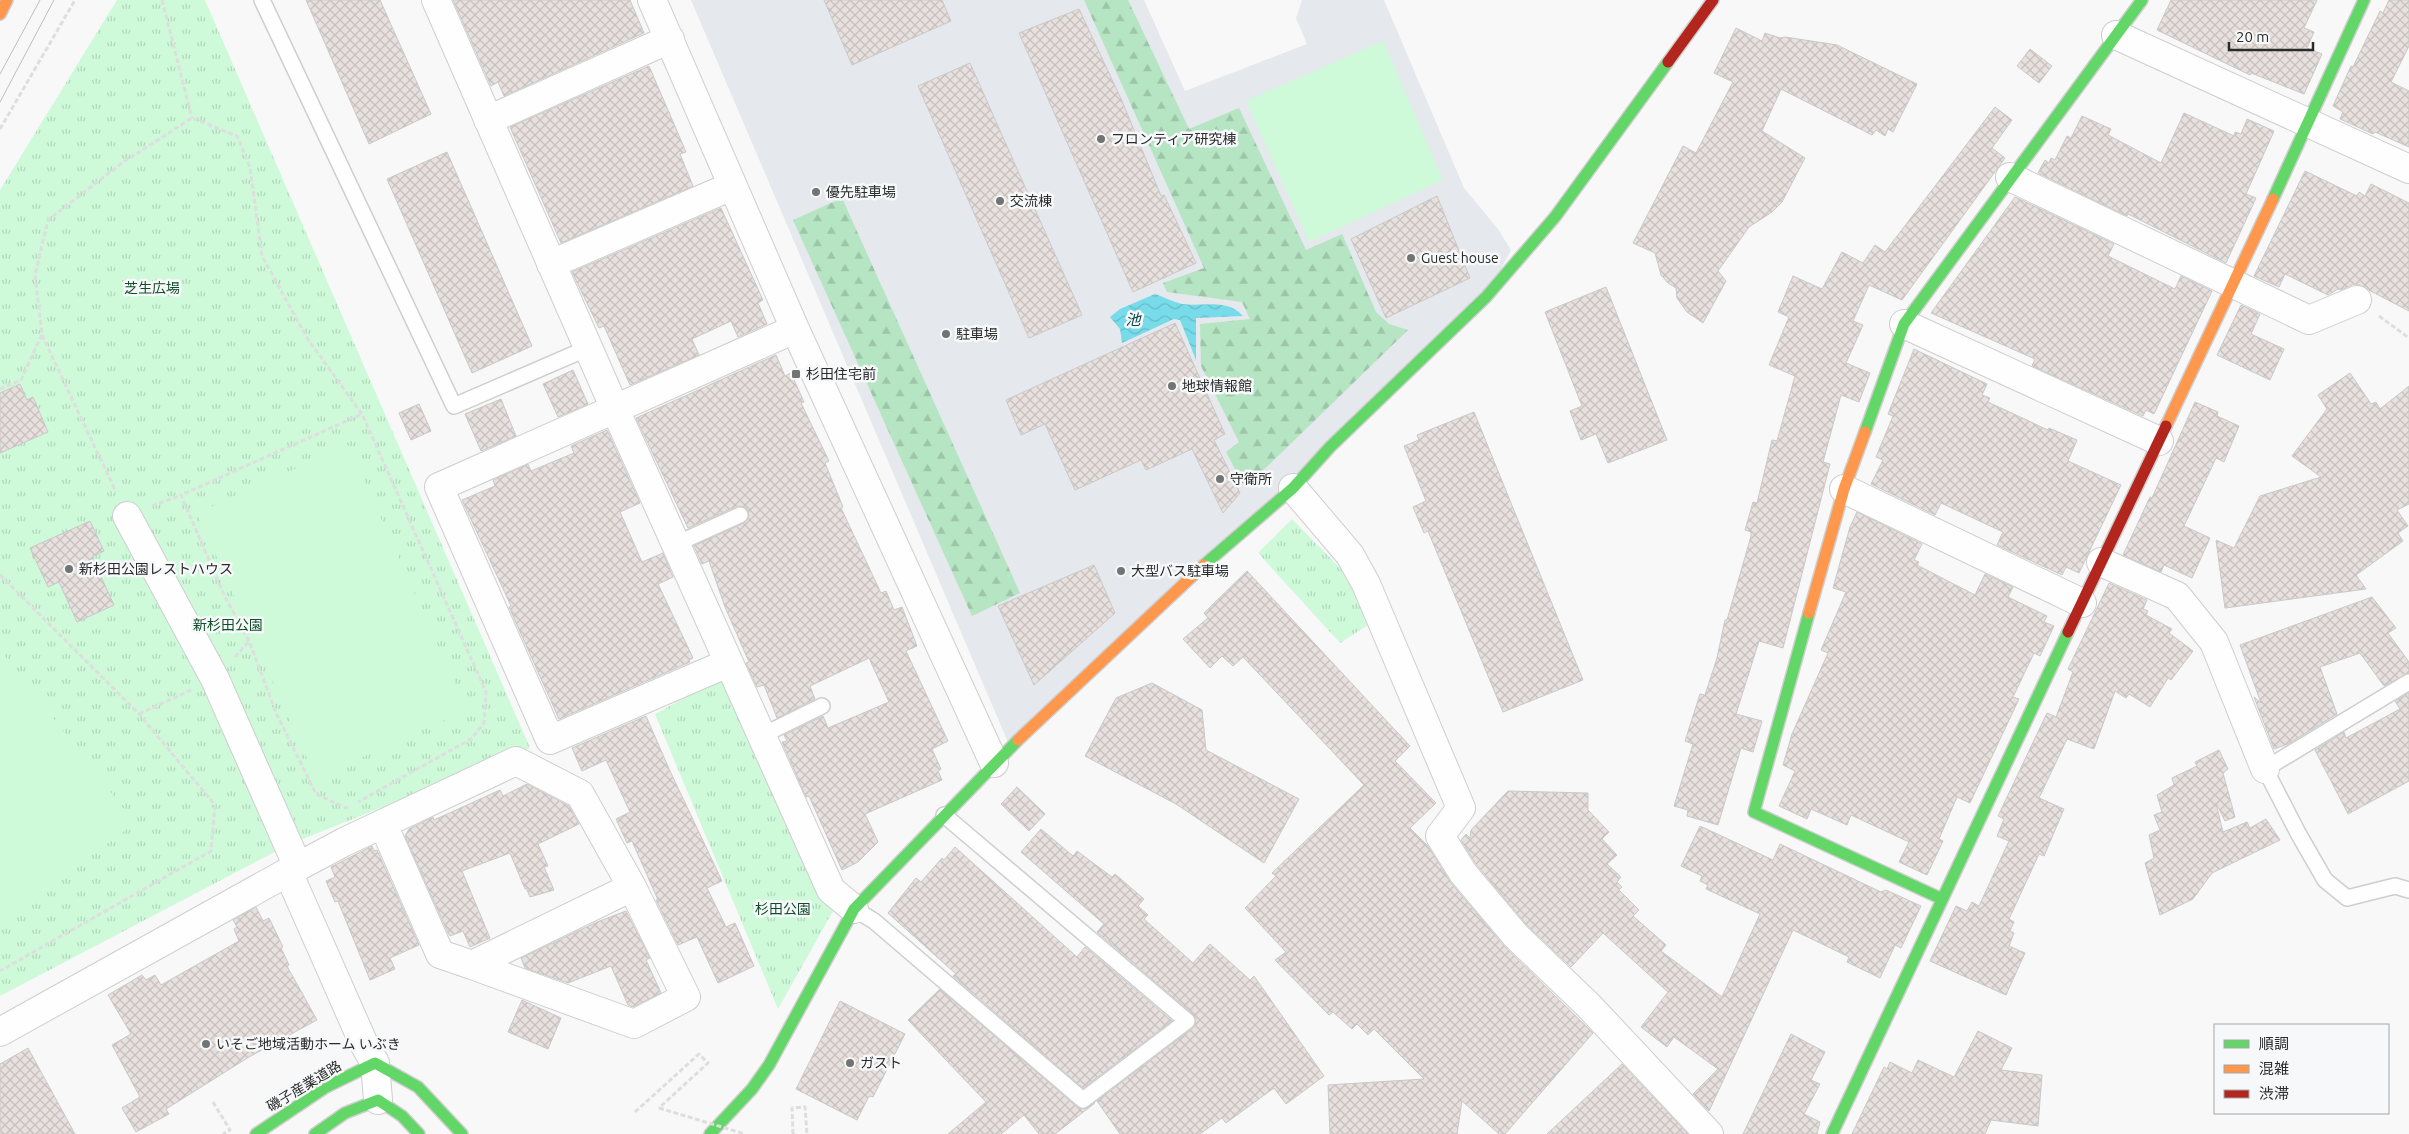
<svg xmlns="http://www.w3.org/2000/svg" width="2409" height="1134" font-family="Ubuntu,'Noto Sans JP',sans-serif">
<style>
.built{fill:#e5e8ec}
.grass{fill:url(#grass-tufts)}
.forest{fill:url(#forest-firs)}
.pitch{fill:#cefada}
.water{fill:url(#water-waves)}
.building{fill:url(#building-cross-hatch);stroke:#c9c9c9}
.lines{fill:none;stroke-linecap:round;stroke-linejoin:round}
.lane-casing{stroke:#cecece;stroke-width:18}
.street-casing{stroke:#cecece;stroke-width:30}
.fast-casing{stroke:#cecece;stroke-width:14}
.slow-casing{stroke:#cecece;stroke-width:14}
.jam-casing{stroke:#cecece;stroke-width:14}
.path{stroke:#dedede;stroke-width:3;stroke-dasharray:5 2.5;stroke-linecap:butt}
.lane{stroke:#fefefe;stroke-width:15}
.street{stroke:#fefefe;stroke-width:28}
.fast{stroke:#63d668;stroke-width:11}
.slow{stroke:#ff974d;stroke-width:11}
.jam{stroke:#b3261e;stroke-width:11}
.tram{stroke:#bdbdbd;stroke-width:1}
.path-bridge{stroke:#dedede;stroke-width:3;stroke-dasharray:5 2.5;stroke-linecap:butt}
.poi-dot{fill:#727373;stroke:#f7f8f9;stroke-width:2}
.labels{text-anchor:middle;stroke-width:5;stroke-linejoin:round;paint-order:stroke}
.poi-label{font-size:14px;fill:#2a2b2b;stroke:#f7f8f9;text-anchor:start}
.park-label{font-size:14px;fill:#0f4e28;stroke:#f7f8f9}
.street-label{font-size:14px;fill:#2a2b2b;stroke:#f7f8f9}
.water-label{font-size:15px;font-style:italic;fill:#03444d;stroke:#f7f8f9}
</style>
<defs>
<pattern id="grass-tufts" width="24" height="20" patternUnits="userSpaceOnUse" patternTransform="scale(1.25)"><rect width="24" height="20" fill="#cefada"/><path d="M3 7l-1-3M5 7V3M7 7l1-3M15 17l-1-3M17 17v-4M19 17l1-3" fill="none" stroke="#b1d6bb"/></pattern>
<pattern id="forest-firs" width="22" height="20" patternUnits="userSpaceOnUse" patternTransform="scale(1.25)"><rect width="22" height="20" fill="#b6e5c3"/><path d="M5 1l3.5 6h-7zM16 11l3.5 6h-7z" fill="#9dc5a8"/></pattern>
<pattern id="water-waves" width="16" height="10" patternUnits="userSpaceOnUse" patternTransform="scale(1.25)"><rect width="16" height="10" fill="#77dbe9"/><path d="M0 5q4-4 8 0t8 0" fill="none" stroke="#67bcc8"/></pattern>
<pattern id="building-cross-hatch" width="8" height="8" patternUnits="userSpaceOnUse" patternTransform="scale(1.25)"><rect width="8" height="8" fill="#e7e0dd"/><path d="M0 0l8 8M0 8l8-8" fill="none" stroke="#c6c0be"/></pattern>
</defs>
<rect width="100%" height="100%" fill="#f8f8f8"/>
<path class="built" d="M 691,0 L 1144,0 L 1185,91 L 1307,44 L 1296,18 L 1302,0 L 1384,0 L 1464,188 L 1498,229 L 1511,250 L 1486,297 L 1010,747 Z"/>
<path class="grass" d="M 117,0 L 205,0 L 530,748 L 288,845 L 0,996 L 0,190 Z
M 1292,519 L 1341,569 L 1371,623 L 1340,643 L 1258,553 Z
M 727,675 L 826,902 L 833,911 L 778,1009 L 655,714 Z"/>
<path class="forest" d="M 1084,0 L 1128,0 L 1189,129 L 1239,108 L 1306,250 L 1342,234 L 1376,312 L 1389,324 L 1408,330 L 1245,488 L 1226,452 L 1239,442 L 1201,366 L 1200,324 L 1250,319 L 1242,302 L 1167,292 L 1163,283 L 1204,268 Z
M 842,198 L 1020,593 L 972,616 L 793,220 Z"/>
<path class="pitch" d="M 1383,41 L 1443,180 L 1309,242 L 1246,101 Z
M 348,445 L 467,710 L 316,778 L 197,513 Z
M 0,650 L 135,823 L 0,922 Z"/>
<path class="water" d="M 1155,294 C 1164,297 1173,302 1182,304 C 1204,307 1226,298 1243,316 L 1196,318 L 1196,360 L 1180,320 L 1174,319 L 1122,343 L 1120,329 L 1110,317 L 1120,309 Z"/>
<path class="building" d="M 306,0 L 380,0 L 431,114 L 369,144 Z
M 453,0 L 630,0 L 644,33 L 504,96 L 498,82 L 491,86 Z
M 824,0 L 942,0 L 951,21 L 852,65 Z
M 2171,0 L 2317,0 L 2304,28 L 2314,32 L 2307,48 L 2322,54 L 2304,94 L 2251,73 L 2250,75 L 2157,30 Z
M 2389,0 L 2409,0 L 2409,46 L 2391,82 L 2409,91 L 2409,147 L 2375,132 L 2373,134 L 2340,119 L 2343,112 L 2333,106 L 2351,66 L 2353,67 L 2380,11 L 2383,13 Z
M 1079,9 L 1122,101 L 1161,196 L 1164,195 L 1196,263 L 1133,292 L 1019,33 Z
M 1736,28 L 1762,41 L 1765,33 L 1780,38 L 1785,37 L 1837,45 L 1917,84 L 1893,132 L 1888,129 L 1885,136 L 1876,130 L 1872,135 L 1781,89 L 1762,131 L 1805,158 L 1782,202 L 1772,212 L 1749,227 L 1718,271 L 1726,281 L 1703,323 L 1687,312 L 1677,298 L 1676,288 L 1668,283 L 1661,275 L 1655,253 L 1633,243 L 1683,146 L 1696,153 L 1733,82 L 1714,73 Z
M 2030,49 L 2052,66 L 2039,83 L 2017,66 Z
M 970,63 L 1082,315 L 1029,338 L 918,86 Z
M 649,66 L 686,152 L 680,154 L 693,186 L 561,243 L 510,127 Z
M 1995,107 L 2012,120 L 1992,148 L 2005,158 L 1902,300 L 1869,285 L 1853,321 L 1863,325 L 1846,363 L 1870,373 L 1859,402 L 1841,395 L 1823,462 L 1830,464 L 1783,648 L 1759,641 L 1736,714 L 1762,721 L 1753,752 L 1741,748 L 1718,825 L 1687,816 L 1688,810 L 1674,806 L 1693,744 L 1685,741 L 1700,694 L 1705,695 L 1717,658 L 1725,620 L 1727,620 L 1751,536 L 1751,532 L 1745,530 L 1753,502 L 1757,503 L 1772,440 L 1777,441 L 1795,376 L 1769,365 L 1789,317 L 1778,312 L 1793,276 L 1822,289 L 1842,252 L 1863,263 L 1875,245 L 1885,252 Z
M 2184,113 L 2234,136 L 2235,132 L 2241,134 L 2247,119 L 2274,131 L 2246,194 L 2256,198 L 2226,263 L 2128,214 L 2127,216 L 2038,173 L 2045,160 L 2049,163 L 2051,158 L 2055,160 L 2067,136 L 2071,138 L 2082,116 L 2111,129 L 2108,135 L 2161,163 Z
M 447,152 L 532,346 L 472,373 L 387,179 Z
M 2305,171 L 2357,196 L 2359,192 L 2365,196 L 2371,184 L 2409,203 L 2409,311 L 2359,285 L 2354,284 L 2341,290 L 2338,289 L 2328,295 L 2285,274 L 2279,287 L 2254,276 Z
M 1437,196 L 1470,278 L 1386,318 L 1351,239 Z
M 2015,197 L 2114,244 L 2108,256 L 2175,289 L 2181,276 L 2212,291 L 2154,414 L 2146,410 L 2143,416 L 2032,366 L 2035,359 L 1931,313 Z
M 721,208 L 763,300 L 758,303 L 767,324 L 738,337 L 731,321 L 692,339 L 699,355 L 630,385 L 604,326 L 599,328 L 572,272 Z
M 1606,287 L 1667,440 L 1608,463 L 1596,434 L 1581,440 L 1570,411 L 1582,406 L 1545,312 Z
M 2241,305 L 2260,314 L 2251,334 L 2284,349 L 2270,380 L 2217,355 Z
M 1175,323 L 1225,434 L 1214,440 L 1240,493 L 1223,513 L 1192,449 L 1146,470 L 1141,460 L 1075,490 L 1045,424 L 1021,435 L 1006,400 Z
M 1914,349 L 1987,384 L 1982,395 L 1990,398 L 1988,402 L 2048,430 L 2049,428 L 2077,440 L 2068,461 L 2121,485 L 2079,573 L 2066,567 L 2062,575 L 1997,545 L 2003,532 L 1941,503 L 1935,515 L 1871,484 L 1883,460 L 1876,457 L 1893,416 L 1888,414 Z
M 776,355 L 785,376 L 791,373 L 804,402 L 801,403 L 829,461 L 825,463 L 843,507 L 841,508 L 881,593 L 886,591 L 894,610 L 902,607 L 917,646 L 906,651 L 948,741 L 932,749 L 941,769 L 938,771 L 942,780 L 865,814 L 878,842 L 858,862 L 842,870 L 809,796 L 806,797 L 782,742 L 787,741 L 784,735 L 823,716 L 828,728 L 889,702 L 869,658 L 810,686 L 815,699 L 777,718 L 764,685 L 757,687 L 746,663 L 749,662 L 725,607 L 709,561 L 702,564 L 694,546 L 744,523 L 749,516 L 748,511 L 745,507 L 737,506 L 688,528 L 636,418 Z
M 573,370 L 588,404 L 558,417 L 543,384 Z
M 2350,373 L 2371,404 L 2376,402 L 2380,409 L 2409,386 L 2409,504 L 2397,510 L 2408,526 L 2398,533 L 2403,541 L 2356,575 L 2366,589 L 2225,608 L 2216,540 L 2234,548 L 2260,496 L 2321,477 L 2292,456 L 2327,409 L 2318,395 Z
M 20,384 L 27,400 L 33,397 L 48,432 L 0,453 L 0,393 Z
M 501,399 L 516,436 L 481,451 L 465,414 Z
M 2195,402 L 2218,412 L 2217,416 L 2239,426 L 2224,462 L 2216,458 L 2184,526 L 2210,538 L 2192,578 L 2164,565 L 2161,572 L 2123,555 L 2150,497 L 2152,498 Z
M 419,404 L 431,431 L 411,440 L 399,413 Z
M 1474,412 L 1583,680 L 1503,712 L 1428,531 L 1424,533 L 1413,507 L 1426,501 L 1404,446 L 1419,440 L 1417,435 Z
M 607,430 L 640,503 L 620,512 L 642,562 L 663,553 L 673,577 L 658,584 L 693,658 L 689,660 L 690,662 L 559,719 L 509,607 L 511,606 L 462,500 L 495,486 L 493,480 L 528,464 L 531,471 L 574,453 L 571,446 Z
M 1857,512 L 1922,544 L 1914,560 L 1919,562 L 1917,565 L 1975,595 L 1985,574 L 2013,587 L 2008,597 L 2047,616 L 2044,622 L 2054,626 L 2040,656 L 2034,653 L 2013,697 L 2019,699 L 1970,803 L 1957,797 L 1939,839 L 1943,841 L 1927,875 L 1899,862 L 1909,842 L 1851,815 L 1847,825 L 1811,809 L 1807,819 L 1779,806 L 1795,771 L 1783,765 L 1792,734 L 1828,653 L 1821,650 L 1846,592 L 1833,588 L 1850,527 Z
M 90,521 L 104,551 L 92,557 L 114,605 L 77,622 L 59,582 L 48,587 L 30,548 Z
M 1094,565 L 1115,613 L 1034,685 L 998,606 Z
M 1247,571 L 1410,746 L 1395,761 L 1436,803 L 1410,828 L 1428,846 L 1451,883 L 1504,946 L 1593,1033 L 1505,1134 L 1499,1134 L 1462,1101 L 1457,1134 L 1330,1134 L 1328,1085 L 1424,1079 L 1374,1029 L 1368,1035 L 1357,1024 L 1352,1029 L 1333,1012 L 1329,1015 L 1275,960 L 1286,952 L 1245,908 L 1276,876 L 1272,873 L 1364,785 L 1243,657 L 1233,666 L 1222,656 L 1210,668 L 1183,639 L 1208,618 L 1204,613 Z
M 2109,583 L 2147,600 L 2143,609 L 2148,611 L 2146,615 L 2172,629 L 2169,633 L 2193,651 L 2171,680 L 2168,678 L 2150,707 L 2129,694 L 2126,698 L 2115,691 L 2094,749 L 2067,739 L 2039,798 L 2064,809 L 2044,856 L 2039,854 L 2009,919 L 2014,922 L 2010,931 L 2014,933 L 2009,946 L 2025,953 L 2006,995 L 1930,961 L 1956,906 L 1967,911 L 1972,902 L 1979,906 L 2009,841 L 1997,836 L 2004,819 L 1998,816 L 2047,713 L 2056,717 L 2073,672 L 2068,669 Z
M 2372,597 L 2396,628 L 2388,633 L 2409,662 L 2409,673 L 2384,686 L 2360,653 L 2320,667 L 2337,714 L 2288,744 L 2274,749 L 2254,697 L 2261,703 L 2240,645 Z
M 1152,683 L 1202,710 L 1206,750 L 1299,799 L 1264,863 L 1176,804 L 1085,756 L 1116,698 Z
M 2409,693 L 2409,781 L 2348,814 L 2315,750 L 2344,732 L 2346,738 L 2400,709 L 2395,701 Z
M 646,716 L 670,771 L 722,881 L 707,888 L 726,927 L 735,923 L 754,966 L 718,983 L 697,937 L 678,945 L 656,900 L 658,900 L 632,841 L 627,843 L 616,819 L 630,812 L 606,760 L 582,771 L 572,748 Z
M 2219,750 L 2228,769 L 2223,773 L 2235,817 L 2225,821 L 2216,803 L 2223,832 L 2247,822 L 2250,828 L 2266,819 L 2280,840 L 2212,873 L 2193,899 L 2160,915 L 2145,863 L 2154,858 L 2149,835 L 2160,830 L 2154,815 L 2162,812 L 2157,795 L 2174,785 L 2172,778 L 2197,766 L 2195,762 Z
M 527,784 L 569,806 L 579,824 L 538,844 L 548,866 L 544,867 L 554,890 L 530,897 L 526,888 L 525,889 L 510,853 L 462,871 L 490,938 L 470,947 L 463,931 L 450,936 L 448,933 L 405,836 L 409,829 L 433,817 L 434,820 L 500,790 L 503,796 Z
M 1017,787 L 1045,814 L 1029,831 L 1001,804 Z
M 1508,791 L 1588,793 L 1588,810 L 1609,832 L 1602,839 L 1617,855 L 1607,864 L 1621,877 L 1617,882 L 1622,887 L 1619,890 L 1639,910 L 1633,916 L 1666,945 L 1661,951 L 1722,997 L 1760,914 L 1706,889 L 1708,885 L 1700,881 L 1702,876 L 1681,866 L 1700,826 L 1773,860 L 1780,844 L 1881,892 L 1886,890 L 1921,906 L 1901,948 L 1895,945 L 1880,978 L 1847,962 L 1849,957 L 1793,930 L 1709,1111 L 1693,1094 L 1718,1069 L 1674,1037 L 1667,1047 L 1641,1027 L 1668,992 L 1603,933 L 1571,967 L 1527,925 L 1476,864 L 1461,840 L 1466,834 L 1470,838 L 1471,830 Z
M 1041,829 L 1073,856 L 1077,851 L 1112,877 L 1115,874 L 1144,899 L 1138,906 L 1148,915 L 1144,919 L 1193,963 L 1210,944 L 1250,980 L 1254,976 L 1324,1076 L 1286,1104 L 1274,1088 L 1226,1123 L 1222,1118 L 1200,1134 L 1120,1134 L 1097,1101 L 1193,1028 L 1196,1019 L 1193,1014 L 1097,932 L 1104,924 L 1021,852 Z
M 372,846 L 374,851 L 377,850 L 419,945 L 390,958 L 395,969 L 370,980 L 338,901 L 335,902 L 326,881 L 335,877 L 331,867 Z
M 955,847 L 1077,957 L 1085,947 L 1172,1021 L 1083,1088 L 953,976 L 956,974 L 888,913 L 916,878 L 921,882 L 942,858 L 944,860 Z
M 256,907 L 263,921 L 269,918 L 283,947 L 281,948 L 289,965 L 287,966 L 317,1020 L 249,1057 L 166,1109 L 169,1114 L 136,1132 L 122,1108 L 140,1097 L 112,1045 L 131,1034 L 108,995 L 142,975 L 146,980 L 155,975 L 161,985 L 239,941 L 234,929 L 237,927 L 233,920 Z
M 626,911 L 650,958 L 646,960 L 661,993 L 633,1007 L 628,1005 L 611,966 L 568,983 L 525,968 L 521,958 L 597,922 Z
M 940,989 L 1077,1107 L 1085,1109 L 1095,1103 L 1055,1134 L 1039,1134 L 1024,1115 L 1001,1134 L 948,1134 L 986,1102 L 908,1020 Z
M 522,1000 L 561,1018 L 548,1049 L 508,1032 Z
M 840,1001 L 905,1034 L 873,1097 L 869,1096 L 857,1120 L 796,1089 Z
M 1978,1031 L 2012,1048 L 2001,1070 L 2042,1075 L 2038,1126 L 1991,1120 L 1985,1134 L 1852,1134 L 1884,1067 L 1887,1069 L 1890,1062 L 1912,1073 L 1918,1060 L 1954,1077 Z
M 1791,1034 L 1825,1052 L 1811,1080 L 1820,1084 L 1804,1114 L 1820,1122 L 1817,1134 L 1743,1134 Z
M 28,1048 L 75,1134 L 0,1134 L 0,1064 Z
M 1622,1064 L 1688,1134 L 1547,1134 Z"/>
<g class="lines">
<g class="lane-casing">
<path id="lane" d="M 262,0 L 454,406 L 588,348
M 676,544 L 740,515
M 2409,682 L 2265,769 L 2298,833 L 2325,880 L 2347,898 L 2395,886 L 2409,890
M 761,736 L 822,706
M 854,909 L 874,921 L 1083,1100 L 1187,1021 L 944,815"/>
</g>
<g class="street-casing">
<path id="street" d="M 436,0 L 615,409 L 831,890 L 854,909
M 652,0 L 795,329 L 994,763
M 2116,35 L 2409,169
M 488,120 L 670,39
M 2010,177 L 2309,320 L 2357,300
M 551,264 L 732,186
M 1904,324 L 2159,441
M 1293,488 L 1350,555 L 1366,584 L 1461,808 L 1440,836 L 1463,873 L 1516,936 L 1589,1006 L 1709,1134
M 1844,489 L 2082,603
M 127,516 L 215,679 L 298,867
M 2101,562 L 2177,596 L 2214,642 L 2265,769
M 728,663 L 550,740 L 439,487 L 795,329
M 383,824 L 440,954 L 472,965
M 288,872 L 344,842 L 516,761 L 580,794 L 632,887 L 686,997 L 634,1024 L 472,965 L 632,887
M 0,1032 L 288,872 L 363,1042 L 375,1063 L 378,1100"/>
</g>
<g class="fast-casing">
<path id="fast" d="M 2273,199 L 2364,0
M 1865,432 L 1904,324 L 2142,0
M 1204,565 L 1293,488 L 1330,447 L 1486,297 L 1555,217 L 1668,62
M 1809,613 L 1754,812 L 1940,898
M 256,1134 L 326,1087 L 375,1063 L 418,1087 L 462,1134
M 315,1134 L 345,1113 L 378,1100 L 402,1116 L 419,1134
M 710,1134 L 752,1089 L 769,1065 L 854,909 L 1018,740
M 1832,1134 L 2068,632"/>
</g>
<g class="slow-casing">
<path id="slow" d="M 0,14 L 7,0
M 2166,426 L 2273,199
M 1809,613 L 1844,489 L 1865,432
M 1018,740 L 1204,565"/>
</g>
<g class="jam-casing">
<path id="jam" d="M 1668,62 L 1713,0
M 2068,632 L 2166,426"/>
</g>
<path class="path" d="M 162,0 L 192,118
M 0,129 L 75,0
M 2379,316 L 2409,338
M 42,335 L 116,492
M 0,389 L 21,380 L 42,334 L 35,275 L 48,220 L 122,163 L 192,118 L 237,136 L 250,167 L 262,256 L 307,338 L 362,414 L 486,692 L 484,723 L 471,739 L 358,802
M 152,506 L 181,495
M 0,575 L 139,714 L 215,805 L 211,851 L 0,971
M 235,657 L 249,641
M 139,714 L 191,690
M 348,807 L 346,808 L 316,794 L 277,715 L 249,641 L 224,595 L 181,495 L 362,414
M 213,1102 L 230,1130 L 223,1134
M 635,1112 L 699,1054 L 708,1063 L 659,1108
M 793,1134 L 792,1108 L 805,1107 L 807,1134"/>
<use href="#lane" class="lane"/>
<use href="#street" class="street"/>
<use href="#fast" class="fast"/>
<use href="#slow" class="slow"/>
<use href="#jam" class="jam"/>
<path class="tram" d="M 0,74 L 40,0
M 0,102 L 54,0"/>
<path class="path-bridge" d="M 659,1108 L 745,1134"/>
</g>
<g class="poi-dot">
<circle cx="1101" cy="139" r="5"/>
<circle cx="816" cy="192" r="5"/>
<circle cx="1000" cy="201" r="5"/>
<circle cx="1411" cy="258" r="5"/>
<circle cx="946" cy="334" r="5"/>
<rect x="791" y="369" width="10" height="10" rx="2.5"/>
<circle cx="1172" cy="386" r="5"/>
<circle cx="1220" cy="479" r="5"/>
<circle cx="69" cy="569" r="5"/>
<circle cx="1121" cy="571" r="5"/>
<circle cx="206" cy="1044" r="5"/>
<circle cx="850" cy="1063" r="5"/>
</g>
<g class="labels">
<g class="poi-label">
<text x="1111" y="144">フロンティア研究棟</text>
<text x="826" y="197">優先駐車場</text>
<text x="1010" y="206">交流棟</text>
<text x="1421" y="263">Guest house</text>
<text x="956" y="339">駐車場</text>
<text x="806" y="379">杉田住宅前</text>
<text x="1182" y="391">地球情報館</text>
<text x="1230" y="484">守衛所</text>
<text x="79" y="574">新杉田公園レストハウス</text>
<text x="1131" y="576">大型バス駐車場</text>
<text x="216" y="1049">いそご地域活動ホーム いぶき</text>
<text x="860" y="1068">ガスト</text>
</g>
<g class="park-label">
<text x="152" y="293">芝生広場</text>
<text x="228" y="630">新杉田公園</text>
<text x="783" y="914">杉田公園</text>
</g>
<g class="street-label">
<text transform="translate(304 1086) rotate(-31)" y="5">磯子産業道路</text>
</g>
<g class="water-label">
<text x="1133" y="325">池</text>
</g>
</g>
<rect x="2214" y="1024" width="175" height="90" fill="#f7f8f9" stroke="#a5a6a7"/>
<rect x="2224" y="1040" width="25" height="8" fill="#63d668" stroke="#a5a6a7"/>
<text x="2259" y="1049" font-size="15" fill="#2a2b2b">順調</text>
<rect x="2224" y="1065" width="25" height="8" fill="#ff974d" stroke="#a5a6a7"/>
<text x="2259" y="1074" font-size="15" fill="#2a2b2b">混雑</text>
<rect x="2224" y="1090" width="25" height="8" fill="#b3261e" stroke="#a5a6a7"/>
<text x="2259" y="1099" font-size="15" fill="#2a2b2b">渋滞</text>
<path d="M2229 42v8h84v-8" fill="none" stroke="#2a2b2b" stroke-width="2.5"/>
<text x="2236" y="42" font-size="15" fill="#2a2b2b" stroke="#f7f8f9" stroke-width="4" paint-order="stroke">20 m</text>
</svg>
